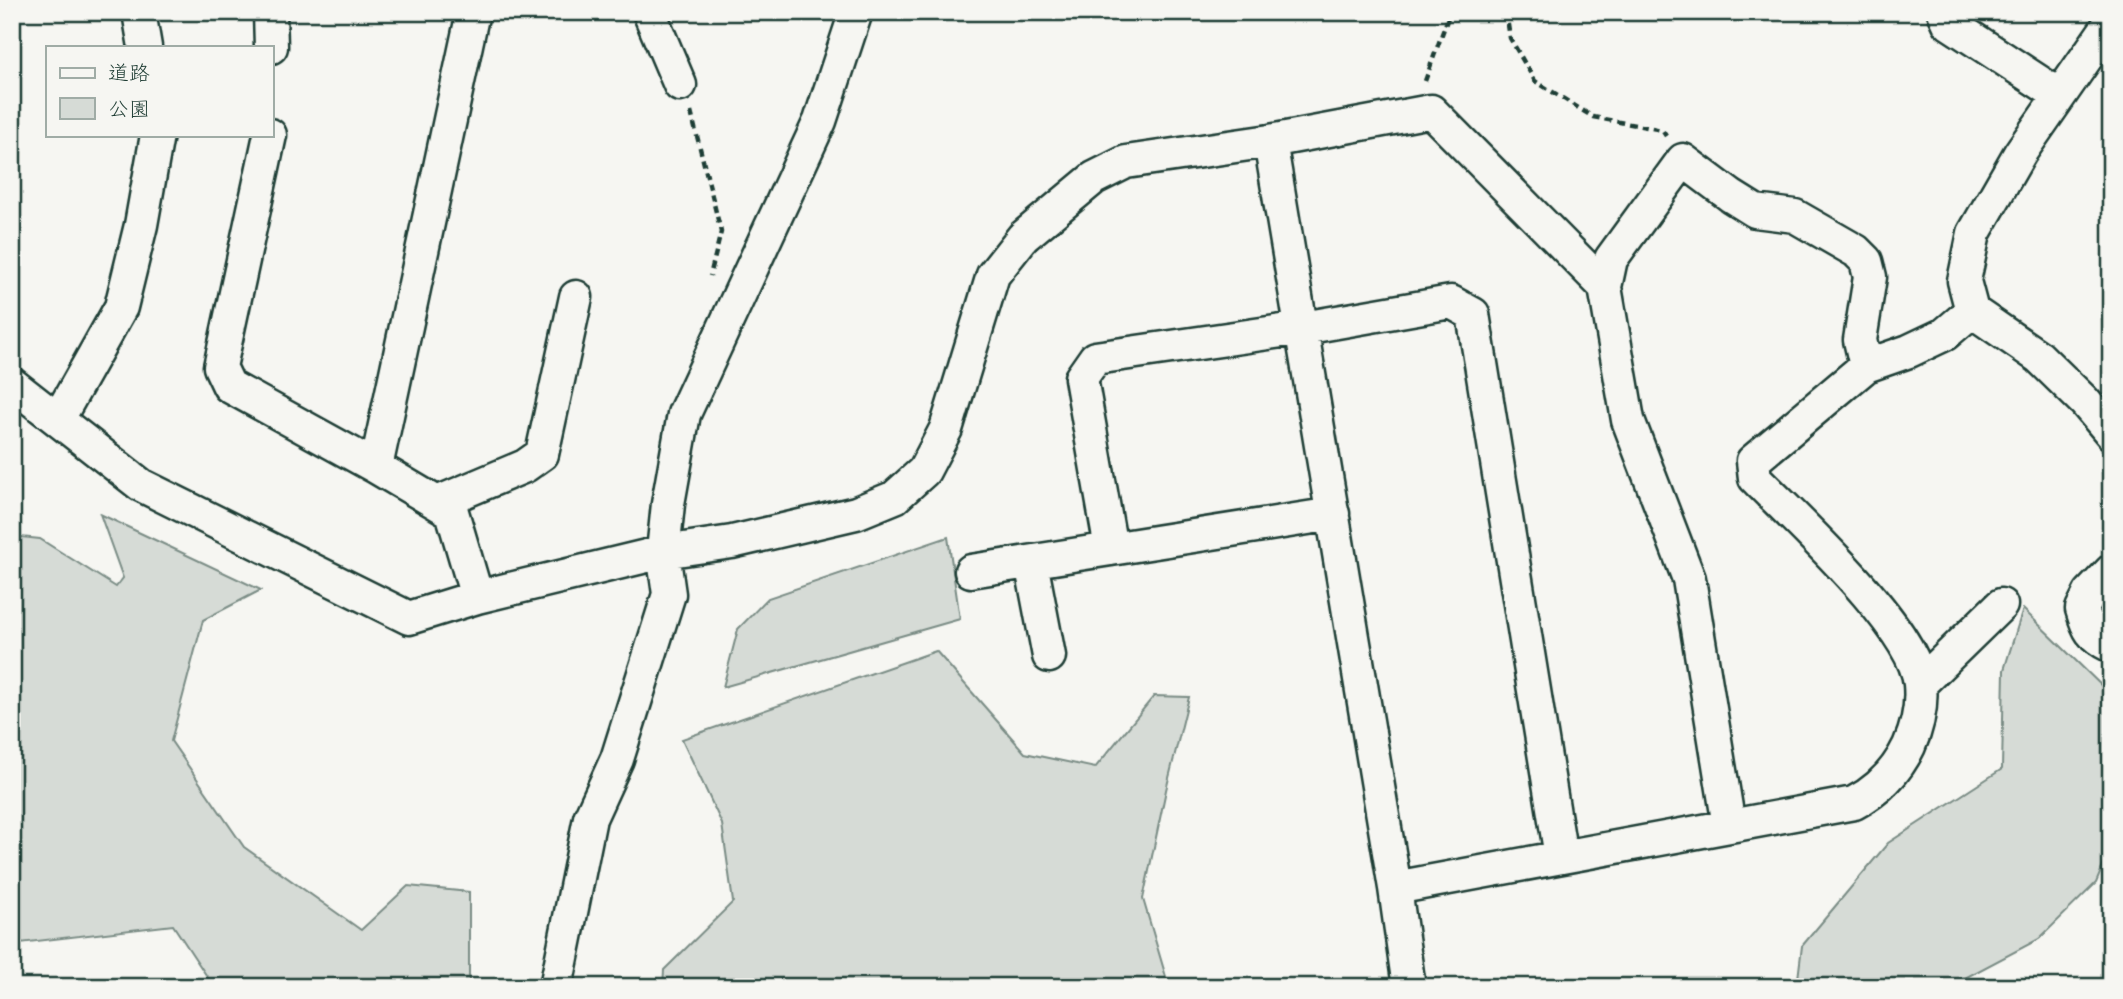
<svg xmlns="http://www.w3.org/2000/svg" width="2123" height="999" font-family="'Comic Neue','Klee One',sans-serif">
<style>
.green{fill:#d6dbd6;stroke:#7a8c85;stroke-width:2}
.lines{fill:none;stroke-linecap:round;stroke-linejoin:round}
.minor-casing{stroke:#1f3d34;stroke-width:37}
.path{stroke:#1f3d34;stroke-width:4.5;stroke-dasharray:7 5;stroke-linecap:butt}
.minor{stroke:#f6f6f2;stroke-width:32}
</style>
<rect width="100%" height="100%" fill="#f6f6f2"/>
<filter id="ink" filterUnits="userSpaceOnUse"><feTurbulence type="fractalNoise" baseFrequency=".0143" numOctaves="2"/><feDisplacementMap in="SourceGraphic" scale="14" xChannelSelector="R" yChannelSelector="G"/><feConvolveMatrix kernelMatrix="1 2 1 2 8 2 1 2 1" color-interpolation-filters="sRGB"/></filter>
<g filter="url(#ink)">
<path class="green" d="M 100,514 L 261,590 L 203,620 L 171,741 L 244,847 L 361,930 L 408,886 L 469,892 L 469,987 L 214,987 L 173,925 L 12,944 L 12,536 L 40,539 L 116,587 L 123,578 Z
M 948,537 L 960,619 L 723,687 L 738,629 L 768,598 Z
M 2023,609 L 2111,695 L 2111,847 L 2096,883 L 2039,939 L 1948,987 L 1797,987 L 1802,946 L 1888,843 L 2002,769 L 2004,670 Z
M 936,651 L 1025,753 L 1095,768 L 1154,696 L 1189,697 L 1166,790 L 1143,899 L 1169,987 L 663,987 L 664,970 L 733,902 L 722,824 L 682,739 Z"/>
<g class="lines">
<g class="minor-casing">
<path id="minor" d="M 139,12 L 145,47
M 270,12 L 271,47
M 649,12 L 680,85
M 1944,12 L 1949,23 L 2059,95
M 2111,22 L 2020,153 L 1974,233 L 1964,281 L 1972,311 L 2039,357 L 2085,402 L 2111,433
M 270,135 L 220,367 L 229,386 L 376,467 L 473,12
M 1270,141 L 1395,888 L 1409,987
M 12,384 L 141,485 L 409,618 L 477,597 L 663,552 L 732,542 L 856,513 L 895,497 L 924,471 L 946,429 L 993,275 L 1023,237 L 1094,178 L 1126,162 L 1270,141 L 1431,111 L 1605,287
M 58,419 L 121,307 L 141,225 L 157,135
M 376,467 L 452,512 L 477,597
M 437,503 L 525,466 L 542,454 L 576,297
M 1111,549 L 1081,378 L 1095,358 L 1303,328 L 1451,302 L 1473,314 L 1561,857
M 1031,562 L 1049,656
M 971,571 L 1333,514
M 2111,571 L 2090,593 L 2082,609 C 2088,630 2091,636 2111,646
M 1920,684 L 2001,605
M 1729,826 L 1689,579 L 1628,420 L 1605,287 L 1611,259 L 1683,160 L 1731,196 L 1755,211 L 1795,216 L 1856,251 L 1866,261 L 1870,277 L 1860,340 L 1866,366
M 1395,888 L 1854,803 C 1879,790 1897,771 1909,746 C 1917,728 1922,705 1920,684 C 1915,628 1797,521 1755,478 L 1753,461 L 1866,366 L 1909,351 L 1945,334 L 1972,311
M 556,987 L 590,818 L 617,759 L 669,594 L 663,552 L 668,504 L 684,414 L 820,121 L 856,12"/>
</g>
<path class="path" d="M 1506,12 L 1510,38 L 1535,81 L 1593,117 L 1662,130 L 1666,136
M 1425,81 L 1450,12
M 691,112 L 721,232 L 710,276"/>
<use href="#minor" class="minor"/>
</g>
</g>
<rect width="2123" height="999" fill="none" stroke="#f6f6f2" stroke-width="42"/>
<rect x="21" y="21" width="2081" height="957" fill="none" stroke="#1f3d34" stroke-width="2.5" filter="url(#ink)"/>
<rect x="46" y="46" width="228" height="91" fill="#f6f6f2" stroke="#a0aca6" stroke-width="2"/>
<rect x="60" y="68" width="35" height="10" fill="#f6f6f2" stroke="#a0aca6" stroke-width="2"/>
<text x="108" y="80" font-size="21" fill="#1f3d34">道路</text>
<rect x="60" y="98" width="35" height="21" fill="#d6dbd6" stroke="#a0aca6" stroke-width="2"/>
<text x="108" y="116" font-size="21" fill="#1f3d34">公園</text>
</svg>
